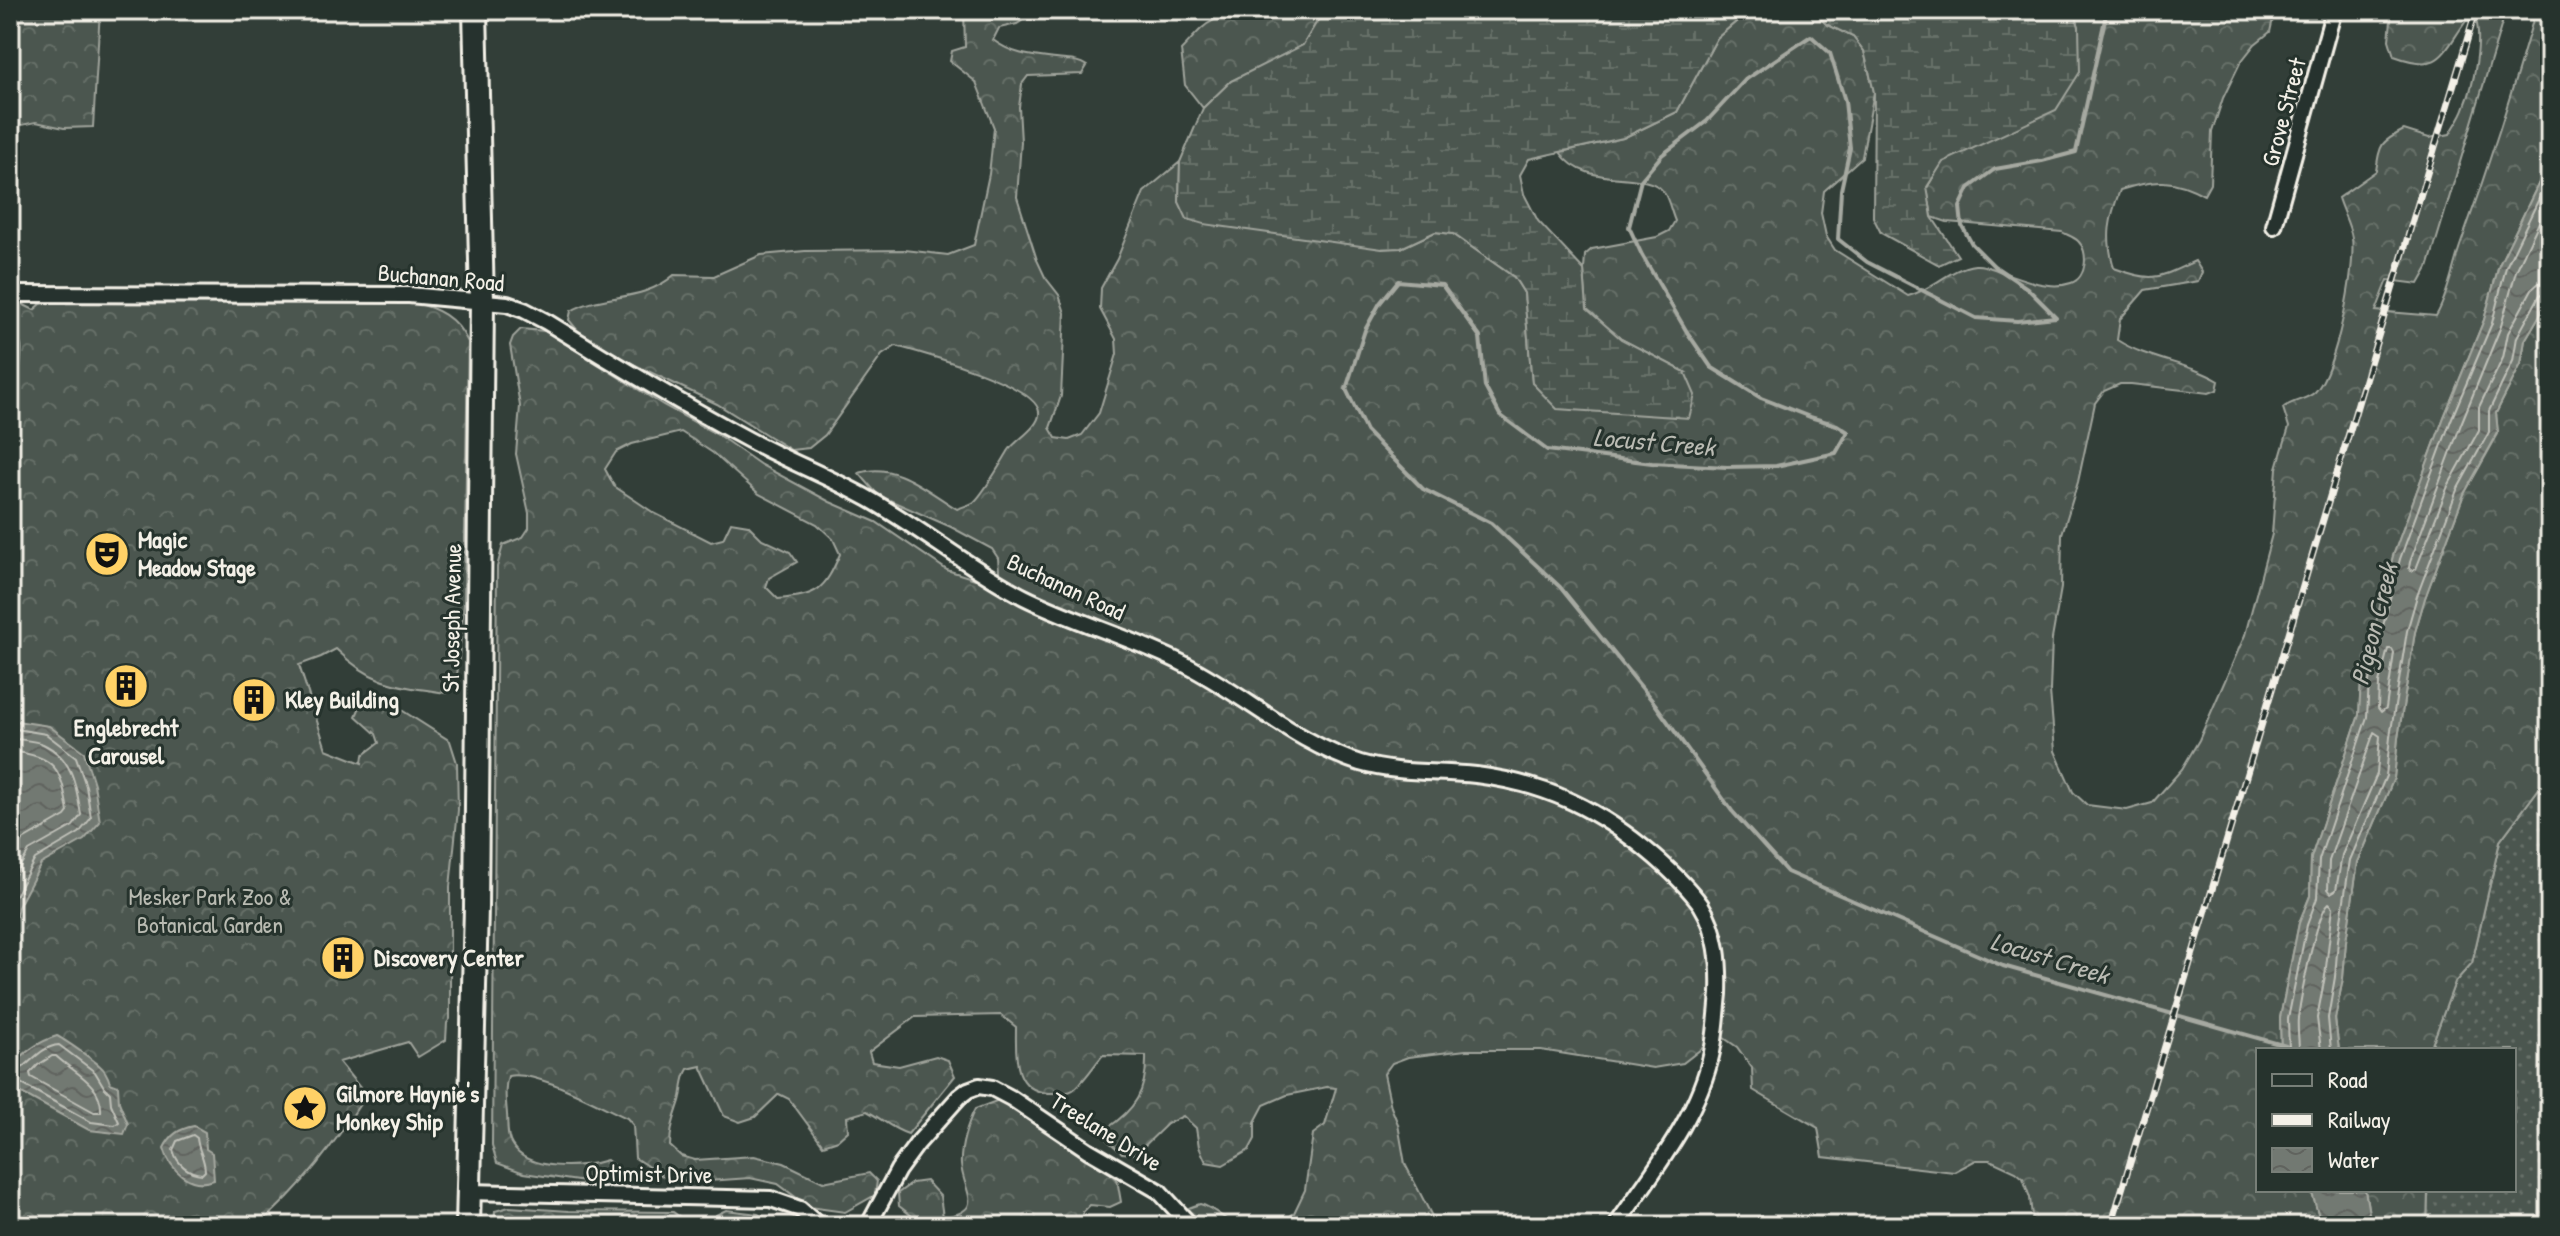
<svg xmlns="http://www.w3.org/2000/svg" width="2560" height="1236" font-family="'Patrick Hand',sans-serif">
<style>
.grass{fill:url(#grass-dots);stroke:#a0a49c;stroke-width:2}
.forest{fill:url(#forest-crowns);stroke:#a0a49c;stroke-width:2;fill-rule:evenodd}
.wetland{fill:url(#wetland-marsh);stroke:#a0a49c;stroke-width:2}
.water{fill:url(#water-waves);stroke:#a6a9a1;stroke-width:2}
.lines{fill:none;stroke-linecap:round;stroke-linejoin:round}
.shore{stroke:#c0c1b9;stroke-width:2}
.stream{stroke:#a6a9a1;stroke-width:4}
.street-casing{stroke:#f4f1e8;stroke-width:20}
.primary-casing{stroke:#f4f1e8;stroke-width:28}
.street{stroke:#26332d;stroke-width:14}
.primary{stroke:#26332d;stroke-width:22}
.rail-casing{stroke:#f4f1e8;stroke-width:7}
.rail{stroke:#26332d;stroke-width:4;stroke-dasharray:12;stroke-linecap:butt}
.labels{text-anchor:middle;stroke-width:6;stroke-linejoin:round;paint-order:stroke}
.street-label{font-size:24px;fill:#f4f1e8;stroke:#26332d}
.poi-label{font-size:24px;font-weight:bold;fill:#f4f1e8;stroke:#26332d;text-anchor:start}
.park-label{font-size:24px;fill:#b9bbb2;stroke:#26332d}
.water-label{font-size:26px;font-style:italic;fill:#babbb3;stroke:#26332d}
</style>
<defs>
<pattern id="grass-dots" width="8" height="8" patternUnits="userSpaceOnUse" patternTransform="scale(2)"><rect width="8" height="8" fill="#4c564f"/><path d="M2 2h.1M6 6h.1" fill="none" stroke="#666f68" stroke-width="1.8" stroke-linecap="round"/></pattern>
<pattern id="forest-crowns" width="20" height="18" patternUnits="userSpaceOnUse" patternTransform="scale(2)"><rect width="20" height="18" fill="#4c564f"/><path d="M2 6a3 3 0 1 1 6 0M12 15a3 3 0 1 1 6 0" fill="none" stroke="#666f68"/></pattern>
<pattern id="wetland-marsh" width="20" height="14" patternUnits="userSpaceOnUse" patternTransform="scale(2)"><rect width="20" height="14" fill="#4c564f"/><path d="M1 5h8M5 5V1M11 12h8M15 12V8" fill="none" stroke="#666f68"/></pattern>
<pattern id="water-waves" width="16" height="10" patternUnits="userSpaceOnUse" patternTransform="scale(2)"><rect width="16" height="10" fill="#727972"/><path d="M0 5q4-4 8 0t8 0" fill="none" stroke="#60635e"/></pattern>
</defs>
<rect width="100%" height="100%" fill="#323e38"/>
<filter id="ink" filterUnits="userSpaceOnUse"><feTurbulence type="fractalNoise" baseFrequency=".0125" numOctaves="2"/><feDisplacementMap in="SourceGraphic" scale="16" xChannelSelector="R" yChannelSelector="G"/><feConvolveMatrix kernelMatrix="1 2 1 2 8 2 1 2 1" color-interpolation-filters="sRGB"/></filter>
<g filter="url(#ink)">
<path class="grass" d="M 2550,759 L 2550,1226 L 2427,1226 L 2428,1190 L 2514,1190 L 2514,1050 L 2430,1050 L 2455,982 L 2472,963 L 2500,841 L 2546,779 Z"/>
<path class="forest" d="M 10,10 L 100,10 L 93,127 L 64,128 L 36,122 L 17,126 L 10,125 Z
M 964,10 L 1038,10 L 1017,24 L 999,28 L 993,40 C 1013,55 1032,56 1056,59 C 1068,61 1076,59 1087,66 L 1082,74 L 1028,76 L 1022,84 L 1019,107 L 1021,142 L 1017,197 L 1037,260 L 1045,277 L 1059,295 L 1065,313 L 1061,396 L 1050,428 L 1056,438 L 1069,440 L 1082,435 L 1099,413 L 1117,354 L 1116,339 L 1100,309 L 1101,288 L 1117,259 L 1144,192 L 1180,162 L 1179,202 L 1401,248 L 1435,232 L 1453,234 L 1514,277 L 1524,293 L 1532,383 L 1685,372 L 1621,339 L 1587,309 L 1584,270 L 1585,255 L 1592,249 L 1657,237 L 1669,231 L 1675,221 C 1671,212 1669,199 1663,191 C 1646,169 1585,190 1560,152 L 1623,138 L 1677,112 L 1717,38 L 1750,10 L 1812,10 L 1826,24 L 1853,37 L 1864,51 L 1874,92 L 1862,157 L 1824,191 L 1821,213 L 1826,236 L 1835,250 L 1908,296 C 1932,290 1950,268 1975,265 C 1983,264 1991,268 1999,271 C 2021,278 2048,291 2071,283 C 2087,278 2089,251 2078,241 C 2074,237 2067,235 2062,232 L 1947,222 L 1932,217 L 1927,188 L 1942,162 L 1961,151 L 2079,27 L 2074,10 L 2275,10 L 2270,32 L 2255,44 L 2240,63 L 2223,98 L 2212,132 L 2210,184 L 2204,195 C 2173,178 2154,179 2120,190 C 2109,219 2105,237 2114,268 C 2154,283 2158,278 2195,261 L 2202,272 L 2198,281 L 2145,290 L 2120,319 L 2117,340 C 2148,360 2187,362 2219,381 L 2217,390 L 2209,393 L 2131,384 L 2120,384 L 2104,391 L 2095,403 L 2078,482 L 2062,534 L 2061,588 L 2052,639 L 2050,691 L 2055,751 L 2073,792 L 2087,805 L 2127,810 L 2152,803 L 2182,769 L 2199,740 L 2245,635 L 2272,534 L 2277,468 L 2289,427 L 2283,408 C 2292,400 2307,400 2315,392 C 2336,371 2356,268 2352,238 C 2350,225 2342,211 2338,198 L 2376,171 C 2380,144 2380,142 2404,130 L 2429,138 L 2450,134 C 2455,125 2462,116 2465,106 C 2474,85 2482,41 2476,20 L 2466,21 C 2441,56 2441,73 2394,56 L 2389,40 L 2392,11 L 2506,10 L 2428,268 L 2419,284 L 2388,280 L 2376,311 L 2436,316 C 2447,299 2453,266 2460,246 C 2488,168 2513,90 2536,10 L 2550,10 L 2550,160 L 2499,265 L 2484,320 L 2444,417 L 2393,556 L 2361,681 L 2359,715 L 2311,858 L 2310,896 L 2299,923 L 2280,1018 L 2281,1050 L 2258,1050 L 2258,1190 L 2311,1190 L 2322,1226 L 2033,1226 L 2030,1198 L 2023,1178 L 2016,1172 L 1990,1160 L 1976,1160 L 1954,1172 L 1823,1157 L 1818,1128 L 1753,1090 L 1752,1068 L 1737,1047 L 1724,1038 L 1714,1039 L 1683,1063 L 1653,1068 L 1541,1050 L 1466,1050 L 1408,1057 L 1392,1063 L 1384,1074 L 1391,1107 L 1398,1124 L 1405,1164 L 1437,1226 L 1277,1226 L 1294,1213 L 1305,1190 L 1313,1134 L 1325,1125 L 1336,1088 L 1327,1087 L 1287,1095 L 1264,1105 L 1255,1122 L 1255,1139 L 1249,1150 L 1223,1165 L 1206,1162 L 1199,1147 L 1196,1128 L 1183,1116 L 1167,1124 L 1136,1154 L 1122,1153 L 1107,1140 L 1106,1129 C 1135,1110 1147,1091 1146,1056 L 1103,1055 C 1095,1064 1082,1084 1073,1090 C 1067,1094 1055,1093 1048,1093 C 1012,1090 1016,1054 1016,1027 L 1001,1015 L 915,1017 L 869,1052 L 872,1062 L 899,1066 L 936,1056 L 948,1060 L 955,1076 L 908,1134 C 892,1129 882,1119 867,1111 L 847,1117 L 848,1131 L 838,1140 L 823,1145 L 789,1099 L 779,1094 L 755,1117 L 740,1122 L 724,1116 L 701,1066 L 688,1069 C 681,1080 684,1088 680,1101 C 675,1117 670,1128 670,1146 L 681,1156 L 695,1160 L 754,1156 L 784,1163 L 823,1182 L 869,1173 L 877,1181 L 875,1195 L 845,1212 L 809,1207 L 778,1184 L 750,1178 L 694,1182 L 664,1177 L 635,1158 L 633,1125 L 627,1118 C 600,1106 535,1069 508,1076 C 504,1089 506,1101 507,1114 C 508,1123 506,1137 512,1145 C 528,1172 581,1168 607,1160 L 614,1166 L 599,1180 L 591,1183 L 524,1173 L 497,1163 L 492,1145 L 497,567 L 503,545 L 523,537 L 529,528 L 529,513 L 516,454 L 520,406 L 510,345 L 513,337 L 521,329 L 545,331 L 663,405 L 718,435 L 761,465 L 830,502 L 876,522 L 947,570 L 975,579 L 992,578 L 999,571 L 998,558 L 992,549 L 951,527 L 878,495 L 859,473 C 895,461 927,491 957,509 C 962,507 970,505 974,502 C 984,493 1001,463 1009,450 C 1016,440 1041,426 1039,412 C 1036,384 922,353 896,346 L 882,355 L 825,435 L 809,448 L 791,450 L 717,404 L 608,352 L 583,337 L 569,320 L 571,311 C 601,293 642,303 674,275 L 714,276 L 761,255 L 805,251 L 905,250 L 948,255 L 974,245 L 989,174 L 994,128 L 976,82 L 950,61 L 952,51 L 965,47 ZM 681,432 L 713,453 L 759,494 L 817,524 L 833,539 L 840,554 C 824,591 818,595 778,599 L 766,587 L 769,578 L 797,562 L 790,552 L 762,539 L 748,525 L 731,522 L 723,539 L 711,542 L 654,513 L 614,486 L 605,469 L 616,452 L 632,444 Z
M 1259,10 L 1324,10 L 1303,45 L 1231,81 L 1203,108 L 1185,85 L 1181,50 C 1207,23 1209,14 1249,18 Z
M 2550,274 L 2550,759 L 2546,779 L 2500,841 L 2472,963 L 2455,982 L 2430,1050 L 2339,1050 L 2335,1019 L 2343,978 L 2346,941 L 2358,862 L 2394,778 L 2398,738 L 2415,632 L 2425,598 L 2464,494 L 2498,434 L 2496,413 L 2521,364 L 2525,340 L 2541,313 L 2549,293 L 2547,279 Z
M 10,298 L 34,310 L 41,304 L 60,300 L 411,302 C 438,308 456,317 468,342 L 464,604 L 457,677 L 447,693 C 398,686 372,685 336,649 L 321,657 L 299,665 L 326,749 L 362,763 L 363,755 L 379,743 L 376,734 L 356,716 L 363,700 L 382,705 L 392,704 L 450,741 L 457,763 L 458,810 L 450,887 L 450,1019 L 447,1023 L 446,1040 L 418,1057 L 408,1042 L 339,1062 L 366,1095 C 335,1143 302,1188 257,1226 L 10,1226 Z
M 999,1100 C 1043,1111 1084,1150 1117,1179 L 1121,1202 L 1110,1207 L 1090,1205 L 1083,1212 L 1084,1226 L 920,1226 L 917,1220 L 899,1206 L 898,1193 L 912,1183 L 926,1181 L 940,1196 L 943,1217 C 986,1211 964,1193 961,1165 C 960,1148 967,1124 975,1109 Z
M 2365,1190 L 2428,1190 L 2427,1226 L 2371,1226 Z
M 1200,1204 C 1213,1207 1224,1219 1236,1226 L 1178,1226 C 1179,1211 1186,1208 1200,1204 Z
M 509,1207 L 569,1211 L 673,1212 L 680,1217 L 684,1226 L 494,1226 L 495,1211 Z
M 726,1210 L 758,1214 L 781,1226 L 713,1226 L 716,1215 Z"/>
<path class="wetland" d="M 1324,10 L 1750,10 L 1717,38 L 1677,112 L 1623,138 L 1529,159 L 1520,175 L 1524,194 L 1538,221 L 1584,270 L 1587,309 L 1621,339 L 1685,372 L 1695,395 L 1689,418 L 1557,409 L 1532,383 L 1524,293 L 1514,277 L 1453,234 L 1435,232 L 1401,248 L 1382,249 L 1204,224 L 1187,219 L 1179,202 L 1180,162 L 1203,108 L 1231,81 L 1303,45 Z
M 1812,10 L 2074,10 L 2079,27 L 2080,72 L 2056,110 L 1943,162 L 1927,187 L 1932,217 L 1958,256 L 1939,265 L 1881,233 L 1873,217 L 1874,92 L 1864,51 L 1853,37 L 1826,24 Z"/>
<path class="water" d="M 2550,160 L 2550,274 L 2547,279 L 2549,293 L 2541,313 L 2525,340 L 2521,364 L 2496,413 L 2498,433 L 2464,494 L 2425,598 L 2415,632 L 2398,738 L 2394,778 L 2358,862 L 2346,941 L 2343,978 L 2335,1019 L 2339,1050 L 2281,1050 L 2280,1018 L 2299,923 L 2310,896 L 2311,858 L 2359,715 L 2361,681 L 2393,556 L 2444,417 L 2484,320 L 2499,265 Z
M 10,720 L 49,726 L 84,752 L 94,784 L 100,822 L 84,840 L 41,864 L 18,907 L 10,945 Z
M 57,1036 C 62,1038 95,1061 100,1066 C 105,1070 108,1076 110,1083 L 118,1086 L 119,1102 L 128,1124 L 124,1134 L 89,1130 L 18,1091 L 10,1089 L 10,1068 C 24,1053 37,1042 57,1036 Z
M 194,1126 L 205,1132 L 206,1149 L 212,1153 L 214,1180 C 190,1189 170,1170 164,1148 C 171,1134 179,1129 194,1126 Z
M 2311,1190 L 2365,1190 L 2371,1226 L 2322,1226 Z"/>
<g class="lines">
<path class="shore" d="M 2550,199 L 2516,271 L 2501,326 L 2461,424 L 2410,562 L 2409,568 L 2411,571 L 2416,569 L 2448,486 L 2479,430 L 2479,407 L 2503,358 L 2508,333 L 2532,289 L 2539,283 L 2550,281
M 2388,649 L 2392,649 L 2394,653 L 2386,708 L 2381,712 L 2378,708 L 2379,683 Z
M 10,728 L 46,734 L 76,757 L 86,786 L 91,818 L 79,833 L 35,859 L 10,905
M 2374,732 L 2380,736 L 2377,774 L 2342,855 L 2336,890 L 2331,893 L 2328,889 L 2329,861 Z
M 10,738 C 20,740 34,740 43,744 C 73,758 76,785 81,815 L 73,826 L 29,851 L 10,883
M 10,751 C 56,757 61,767 68,812 L 65,816 L 23,840 L 10,858
M 2289,1050 L 2288,1019 L 2307,925 L 2317,898 L 2319,860 L 2367,717 L 2369,681 L 2400,559 L 2451,420 L 2492,323 L 2506,267 L 2550,176
M 2299,1050 C 2299,1040 2297,1028 2298,1018 C 2301,997 2316,914 2329,903 L 2333,907 L 2325,976 L 2317,1018 L 2321,1050
M 2331,1050 L 2328,1018 L 2335,977 L 2338,940 L 2350,860 L 2386,776 L 2390,737 L 2407,631 L 2417,596 L 2457,490 L 2489,432 L 2489,411 L 2513,361 L 2517,337 L 2540,295 L 2550,291
M 52,1056 L 56,1056 C 74,1073 103,1084 101,1112 L 94,1112 L 31,1077 L 30,1073 L 38,1065 Z
M 10,1073 C 29,1070 36,1047 59,1045 L 95,1072 L 104,1087 L 110,1093 L 111,1104 L 119,1122 L 115,1125 L 91,1122 L 22,1084 L 10,1082
M 193,1135 L 197,1138 C 198,1151 205,1158 205,1171 L 202,1174 C 188,1173 177,1164 173,1150 L 177,1141 Z"/>
<path class="stream" d="M 2107,10 L 2076,152 L 2042,161 L 1995,169 L 1969,188 L 1960,207 L 1962,226 L 1972,244 L 1994,266 L 2027,288 L 2056,317 L 2017,321 L 1976,318 L 1867,262 L 1838,239 L 1841,190 L 1850,148 L 1845,101 L 1830,53 L 1811,36 L 1745,80 L 1707,121 L 1662,155 L 1641,180 L 1629,227 L 1642,255 L 1687,332 L 1711,367 L 1761,398 L 1810,417 L 1837,425 L 1848,432 L 1836,453 L 1776,466 L 1727,467 L 1652,463 L 1547,450 L 1500,415 L 1485,387 L 1480,337 L 1442,285 L 1398,281 L 1380,303 L 1365,330 L 1346,389 L 1366,431 L 1423,489 L 1491,523 L 1560,587 L 1655,704 L 1732,811 L 1787,872 L 2003,966 L 2286,1046"/>
<g class="street-casing">
<path id="street" d="M 2274,226 L 2334,10
M 10,294 L 409,295 L 507,304 L 524,310 L 547,322 C 613,363 680,403 749,440 C 788,461 830,477 869,499 C 922,529 970,569 1024,597 C 1076,623 1134,638 1186,665 C 1245,695 1296,743 1360,763 C 1398,774 1437,771 1476,775 C 1548,784 1600,810 1655,857 C 1671,871 1688,887 1701,905 C 1718,932 1720,963 1719,994 C 1717,1013 1716,1033 1712,1052 C 1698,1118 1652,1172 1616,1226
M 10,338 L 12,349 L 10,385
M 469,1192 L 771,1199 L 800,1209 L 819,1226
M 868,1226 L 898,1170 L 917,1144 L 959,1097 L 968,1090 L 979,1086 L 992,1088 L 1011,1098 L 1088,1150 L 1159,1191 L 1191,1226"/>
</g>
<g class="primary-casing">
<path id="primary" d="M 468,1226 L 476,907 L 482,302 L 475,10"/>
</g>
<use href="#street" class="street"/>
<use href="#primary" class="primary"/>
<g class="rail-casing">
<path id="rail" d="M 2111,1226 L 2476,10"/>
</g>
<use href="#rail" class="rail"/>
</g>
</g>
<defs>
<g id="theatre-disc" transform="scale(2.3)"><circle r="9.5" fill="#ffd166" stroke="#26332d"/><path d="M-5-5.5Q0-4 5-5.5V0Q5 5 0 6Q-5 5-5 0ZM-3.3-2.5H-1v1.5H-3.3ZM1-2.5H3.3v1.5H1ZM-2.8 1Q0 5.5 2.8 1Z" fill="#111"/></g>
<g id="building-disc" transform="scale(2.3)"><circle r="9.5" fill="#ffd166" stroke="#26332d"/><path d="M-4-6H4V6H1V3H-1V6H-4ZM-2.5-4.3h1.7v1.8h-1.7ZM.8-4.3h1.7v1.8H.8ZM-2.5-1h1.7V.8h-1.7ZM.8-1h1.7V.8H.8Z" fill="#111"/></g>
<g id="sight-disc" transform="scale(2.3)"><circle r="9.5" fill="#ffd166" stroke="#26332d"/><path d="M0-6L1.8-2.2L6-1.7L2.9 1.2L3.7 5.4L0 3.3L-3.7 5.4L-2.9 1.2L-6-1.7L-1.8-2.2Z" fill="#111"/></g>
</defs>
<g fill-rule="evenodd">
<use href="#theatre-disc" x="107" y="554"/>
<use href="#building-disc" x="126" y="686"/>
<use href="#building-disc" x="254" y="700"/>
<use href="#building-disc" x="343" y="958"/>
<use href="#sight-disc" x="305" y="1108"/>
</g>
<g class="labels">
<g class="street-label">
<text transform="translate(2284 112) rotate(-75)" y="8">Grove Street</text>
<text transform="translate(441 278) rotate(5)" y="8">Buchanan Road</text>
<text transform="translate(1066 587) rotate(25)" y="8">Buchanan Road</text>
<text transform="translate(452 618) rotate(-89)" y="8">St Joseph Avenue</text>
<text transform="translate(1106 1132) rotate(32)" y="8">Treelane Drive</text>
<text transform="translate(649 1174) rotate(1)" y="8">Optimist Drive</text>
</g>
<g class="poi-label">
<text x="138" y="548">Magic<tspan x="138" dy="28">Meadow Stage</tspan></text>
<text x="285" y="708">Kley Building</text>
<text x="126" y="736" text-anchor="middle">Englebrecht<tspan x="126" dy="28">Carousel</tspan></text>
<text x="374" y="966">Discovery Center</text>
<text x="336" y="1102">Gilmore Haynie's<tspan x="336" dy="28">Monkey Ship</tspan></text>
</g>
<g class="park-label">
<text x="210" y="905">Mesker Park Zoo &amp;<tspan x="210" dy="28">Botanical Garden</tspan></text>
</g>
<g class="water-label">
<text transform="translate(1654 442) rotate(5)" y="9">Locust Creek</text>
<text transform="translate(2374 624) rotate(-76)" y="9">Pigeon Creek</text>
<text transform="translate(2050 958) rotate(17)" y="9">Locust Creek</text>
</g>
</g>
<rect width="2560" height="1236" fill="none" stroke="#26332d" stroke-width="40"/>
<rect x="20" y="20" width="2520" height="1196" fill="none" stroke="#f4f1e8" stroke-width="3" filter="url(#ink)"/>
<rect x="2256" y="1048" width="260" height="144" fill="#26332d" stroke="#787f78" stroke-width="2"/>
<rect x="2272" y="1074" width="40" height="12" fill="#26332d" stroke="#787f78" stroke-width="2"/>
<text x="2328" y="1088" font-size="24" fill="#f4f1e8">Road</text>
<rect x="2272" y="1114" width="40" height="12" fill="#f4f1e8" stroke="#787f78" stroke-width="2"/>
<text x="2328" y="1128" font-size="24" fill="#f4f1e8">Railway</text>
<rect x="2272" y="1148" width="40" height="24" fill="url(#water-waves)" stroke="#787f78" stroke-width="2"/>
<text x="2328" y="1168" font-size="24" fill="#f4f1e8">Water</text>
</svg>
